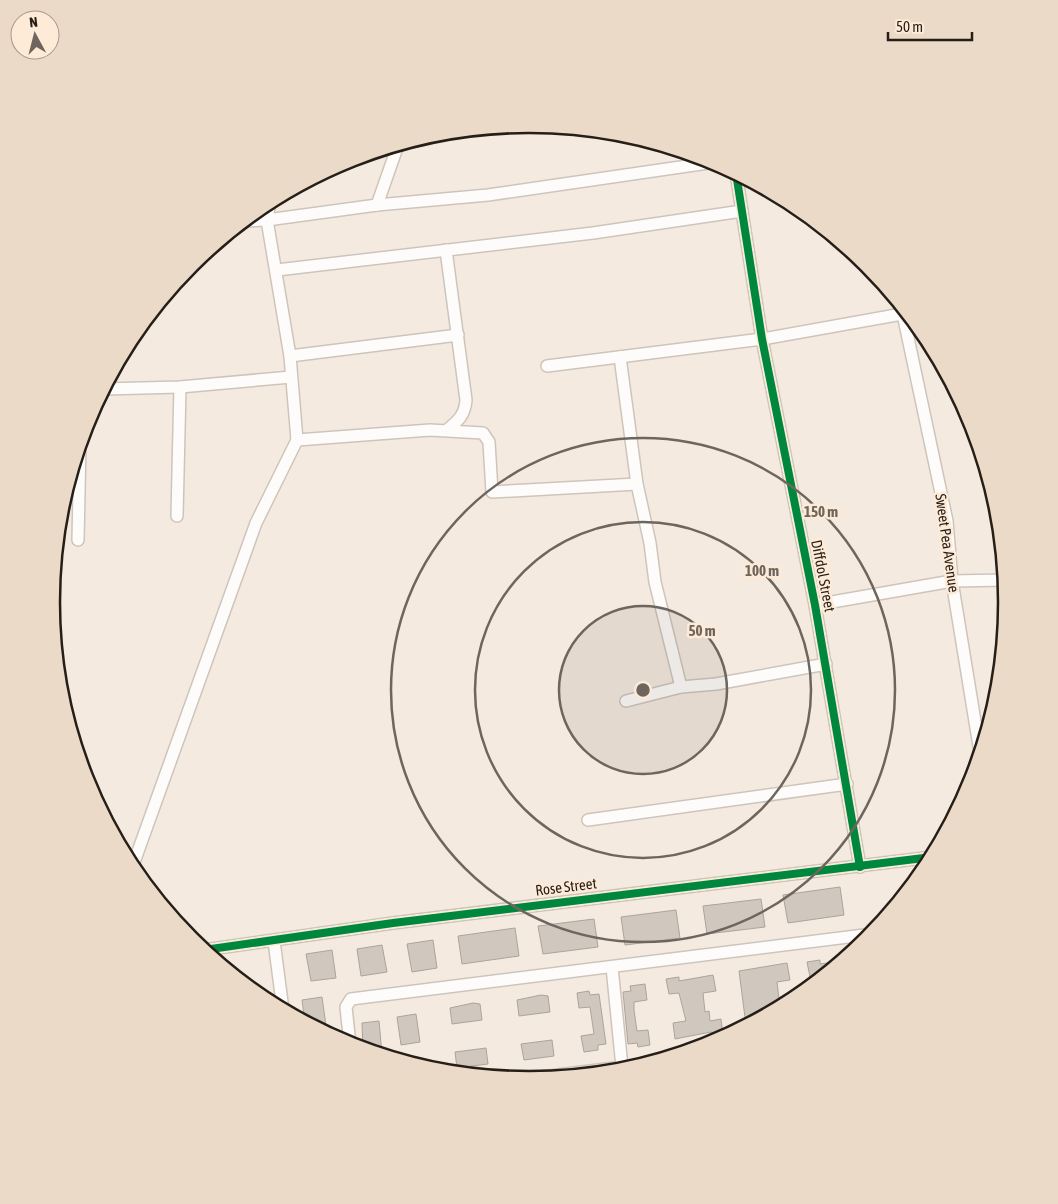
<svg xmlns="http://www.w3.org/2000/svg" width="1058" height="1204" font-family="'Asap Condensed',sans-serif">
<rect width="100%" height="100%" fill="#f5eadf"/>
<g fill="#d0c8bf" stroke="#aca49c">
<polygon points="840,887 844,915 788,923 783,895"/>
<polygon points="761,899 765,927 707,934 703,906"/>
<polygon points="676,910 680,938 625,945 621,917"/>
<polygon points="594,919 598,947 543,954 538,926"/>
<polygon points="515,928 519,956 462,964 458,936"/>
<polygon points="433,940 437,968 412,972 407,944"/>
<polygon points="382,945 387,972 361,976 357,949"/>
<polygon points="332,950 336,978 311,981 306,954"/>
<polygon points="820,960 820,964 841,961 824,975 810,977 807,962"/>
<polygon points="787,963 790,980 777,982 780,1007 746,1025 739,971"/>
<polygon points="713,975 716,991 703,993 705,1012 709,1011 710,1021 721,1019 723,1035 711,1036 711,1032 675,1039 673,1023 686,1021 679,993 669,994 666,979 679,977 679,981"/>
<polygon points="645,984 647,1000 634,1002 634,1010 637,1031 648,1030 650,1045 638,1047 637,1043 628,1044 623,992 631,991 630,986"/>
<polygon points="589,991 590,995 599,994 606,1044 598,1045 598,1050 584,1052 581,1036 594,1034 590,1007 579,1008 577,993"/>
<polygon points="541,995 548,996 550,1012 519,1016 517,1000"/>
<polygon points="322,997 327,1033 305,1022 302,1000"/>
<polygon points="473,1003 480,1004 482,1020 452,1024 450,1008"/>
<polygon points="416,1014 420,1042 401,1045 397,1017"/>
<polygon points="379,1021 382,1054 363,1049 362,1023"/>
<polygon points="552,1040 554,1056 524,1060 521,1044"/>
<polygon points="486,1048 488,1064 457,1068 455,1052"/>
</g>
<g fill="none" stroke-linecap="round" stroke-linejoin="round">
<g stroke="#cdc5bc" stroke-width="14">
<g id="minor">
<polyline points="736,173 762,339 815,605 860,867"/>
<polyline points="377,205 398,145"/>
<polyline points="244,221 267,220 377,205 488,195 715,162"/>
<path d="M446,250L466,400C465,415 458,421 447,430"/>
<polyline points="277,270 593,233 742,211"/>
<polyline points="901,305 947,521 952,581 980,752"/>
<polyline points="290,356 458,335"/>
<polyline points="620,357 637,484 650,543 655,582 681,687"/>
<polyline points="547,366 762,339 902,314"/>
<polyline points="104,389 180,387 291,377"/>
<polyline points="297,440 430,430 483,433 489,442 492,492 637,484"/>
<polyline points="177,516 180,387"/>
<polyline points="78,540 80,444"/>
<polyline points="815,605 952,581 1005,580"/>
<polyline points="626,701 681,687 716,684 826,664"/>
<polyline points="588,820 847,784"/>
<polyline points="132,868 256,523 297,440 290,356 267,220 270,201"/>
<polyline points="274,941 283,1010"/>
<polyline points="204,950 393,923 932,857"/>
<polyline points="612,967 622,1067"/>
<polyline points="350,1045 346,1007 351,999 872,934"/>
<polyline points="525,1079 639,1065"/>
</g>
</g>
<use href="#minor" stroke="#fefcfa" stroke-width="11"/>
<g stroke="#fdead7" stroke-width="11">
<g id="cycleway">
<polyline points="736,173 762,339 815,605 860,867"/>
<polyline points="204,950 393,923 932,857"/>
</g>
</g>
<use href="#cycleway" stroke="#00873e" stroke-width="8"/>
</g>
<circle cx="643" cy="690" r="84" fill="#6e665e" fill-opacity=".12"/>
<g fill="none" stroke="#6e665e" stroke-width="2.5">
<circle cx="643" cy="690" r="84"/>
<circle cx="643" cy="690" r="168"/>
<circle cx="643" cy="690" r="252"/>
</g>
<g text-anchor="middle" stroke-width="5" stroke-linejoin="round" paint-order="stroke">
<g font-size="15" fill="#261f18" stroke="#fdead7">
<text transform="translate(947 543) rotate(82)" y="5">Sweet Pea Avenue</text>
<text transform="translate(823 576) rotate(79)" y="5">Diffdol Street</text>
<text transform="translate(566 887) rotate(-7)" y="5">Rose Street</text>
</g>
</g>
<path d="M0 0H1058V1204H0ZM60 602a469 469 0 1 1 938 0a469 469 0 1 1-938 0Z" fill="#ecdac8" fill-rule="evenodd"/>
<path fill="none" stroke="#261f18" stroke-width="2.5" d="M60 602a469 469 0 1 1 938 0a469 469 0 1 1-938 0Z"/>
<circle cx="643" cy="690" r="8" fill="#6e665e" stroke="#fdead7" stroke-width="2.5"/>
<g font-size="15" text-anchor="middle" font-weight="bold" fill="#6e665e" stroke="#fdead7" stroke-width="5" stroke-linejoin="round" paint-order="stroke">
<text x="821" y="517">150 m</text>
<text x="762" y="576">100 m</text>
<text x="702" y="636">50 m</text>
</g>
<g transform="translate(35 35) rotate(353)"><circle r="24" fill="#fdead7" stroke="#a7998b"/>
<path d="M0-4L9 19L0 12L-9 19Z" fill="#6e665e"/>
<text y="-8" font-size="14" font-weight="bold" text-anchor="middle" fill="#261f18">N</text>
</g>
<path d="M888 32v8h84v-8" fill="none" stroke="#261f18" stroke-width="2.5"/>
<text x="896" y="32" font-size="15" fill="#261f18" stroke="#fdead7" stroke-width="4" paint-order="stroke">50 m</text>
</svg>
